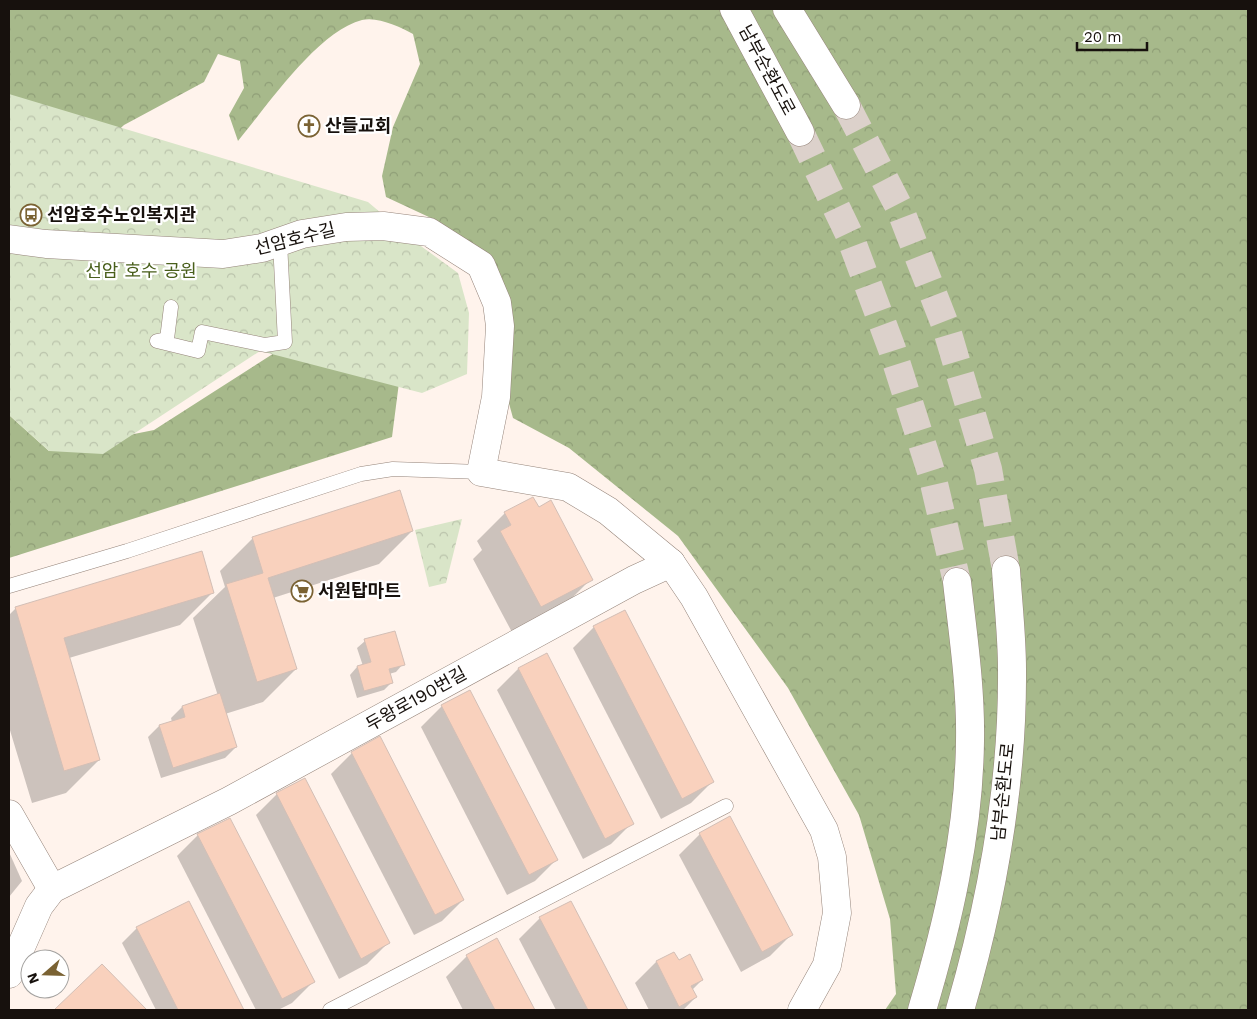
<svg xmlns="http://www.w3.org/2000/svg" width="1257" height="1019" font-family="'Work Sans','Noto Sans KR',sans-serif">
<defs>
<pattern id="forest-crowns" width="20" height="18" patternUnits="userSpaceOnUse" patternTransform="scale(1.25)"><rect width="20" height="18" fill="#a7b98b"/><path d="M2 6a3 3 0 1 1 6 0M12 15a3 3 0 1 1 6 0" fill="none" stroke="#8f9e77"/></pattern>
<pattern id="park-crowns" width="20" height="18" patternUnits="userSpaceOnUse" patternTransform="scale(1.25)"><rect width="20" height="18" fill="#d9e5c8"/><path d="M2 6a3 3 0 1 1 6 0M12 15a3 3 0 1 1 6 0" fill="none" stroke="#bac3ab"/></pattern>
</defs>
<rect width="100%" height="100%" fill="#fff3ec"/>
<g fill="url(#forest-crowns)">
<path d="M9,9H1248V1010H885L896,994L890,919L859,815L788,688L678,536L569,448L513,418L504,385L507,298L431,218L386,197L382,176L393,127L420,64L413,34C401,27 377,16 362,20C318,31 267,106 238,141L229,115L244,88L240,61L218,54L204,82L124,125L109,139L9,136Z"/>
<polygon points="293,341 401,367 392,437 9,558 9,415 49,451 154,430"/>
</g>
<g fill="url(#park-crowns)">
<polygon points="9,94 368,202 414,241 458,273 469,313 467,374 422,393 260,351 103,454 49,451 9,415"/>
<polygon points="462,519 446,583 429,587 415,530"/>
</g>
<g fill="#0003">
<polygon points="505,513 591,579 563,607 513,634 473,559 482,550 477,541"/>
<polygon points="412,531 379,564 273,598 296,669 263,702 225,714 236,747 225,758 161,778 148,737 159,726 172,722 171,718 182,707 218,696 193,618 225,587 220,571 253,538"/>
<polygon points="212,593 180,625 69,658 99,760 66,793 32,803 9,727 9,615 16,608"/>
<polygon points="594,627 712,782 691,803 661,819 573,648"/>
<polygon points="365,641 403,664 396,672 389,674 391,683 384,690 357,698 350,675 357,667 363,666 357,648"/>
<polygon points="546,655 632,823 611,844 583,859 497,690 518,669"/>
<polygon points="442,706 556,860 535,881 507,895 421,727"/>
<polygon points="352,753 463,900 442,921 414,935 331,774"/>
<polygon points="277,794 388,943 367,964 339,979 256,815"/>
<polygon points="700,834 791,935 770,956 741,972 679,855"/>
<polygon points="198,835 313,982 292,1003 278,1010 256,1010 177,856"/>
<polygon points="9,852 22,881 9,897"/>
<polygon points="570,902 626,1010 556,1010 519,939 540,918"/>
<polygon points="137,928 242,1009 156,1010 122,943"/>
<polygon points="497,940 534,1010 463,1010 446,977 467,956"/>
<polygon points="673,953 678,962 702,980 692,990 696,997 683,1010 649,1010 635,983 656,962"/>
<polygon points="102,965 135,1000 124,1010 56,1010"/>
</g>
<g fill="#f9d1bd" stroke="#d3bfb6">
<polygon points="400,490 413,531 268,578 297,669 257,682 226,584 263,573 252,537"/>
<polygon points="533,497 539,507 551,500 593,580 541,607 500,531 511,525 504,512"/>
<polygon points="202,551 214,593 64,638 100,760 64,771 15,607"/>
<polygon points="625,610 714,782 682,799 593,626"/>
<polygon points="395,631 405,665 389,669 393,683 364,691 357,666 371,662 364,639"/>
<polygon points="547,653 634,824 605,839 518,668"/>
<polygon points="470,690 558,860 529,875 441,705"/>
<polygon points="220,693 237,747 173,768 159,725 185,717 182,706"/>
<polygon points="380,736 464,900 435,915 351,752"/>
<polygon points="305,778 390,943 361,959 276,793"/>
<polygon points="730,816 793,935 762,952 699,833"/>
<polygon points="230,818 315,982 282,999 197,834"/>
<polygon points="189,901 244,1010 178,1010 136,927"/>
<polygon points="571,901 628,1010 588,1010 539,917"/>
<polygon points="497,938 535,1010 495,1010 466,955"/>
<polygon points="674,952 679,960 690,954 703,980 691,986 697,997 679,1007 656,961"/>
<polygon points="102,964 147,1010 54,1010"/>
</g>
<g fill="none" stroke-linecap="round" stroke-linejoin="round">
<g stroke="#dcd1cb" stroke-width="28" stroke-dasharray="28 14" stroke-linecap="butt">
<polyline points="846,105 900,209 946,327 988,469 1006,570"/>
<polyline points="800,132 849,234 892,349 932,475 957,582"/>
</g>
<g stroke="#95847a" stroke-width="15">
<g id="service">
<polyline points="171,307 167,339 157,341 198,351 202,332 265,345 285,342 280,242"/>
<polyline points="9,586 127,551 361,474 393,469 481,472"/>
<polyline points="330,1010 726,806"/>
</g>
</g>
<g stroke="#95847a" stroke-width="29">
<polyline id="minor" points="9,814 52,889"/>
</g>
<g stroke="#95847a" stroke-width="29">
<g id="tertiary">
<polyline points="9,239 46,244 223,254 262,248 302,234 346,227 383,226 429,232 481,265 497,303 500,326 496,397 481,472 568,487 608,511 671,563 634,580 229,801 52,889 39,906 9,974"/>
<polyline points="671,563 694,597 824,830 832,857 837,913 827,965 802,1010"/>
</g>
</g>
<g stroke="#95847a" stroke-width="29">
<g id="secondary">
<polyline points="734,9 800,132"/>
<polyline points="787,9 846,105"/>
<path d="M922,1010C948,923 969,833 970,741C971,688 963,635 957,582"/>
<path d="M960,1010C992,900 1013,784 1012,669C1012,636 1008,602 1006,570"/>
</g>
</g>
<use href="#service" stroke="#fff" stroke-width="14"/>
<use href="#minor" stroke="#fff" stroke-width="28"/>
<use href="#tertiary" stroke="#fff" stroke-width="28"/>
<use href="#secondary" stroke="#fff" stroke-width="28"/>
</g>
<defs>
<g id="church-ring" transform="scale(1.125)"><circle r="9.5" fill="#fff" stroke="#7a6233" stroke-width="1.5"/><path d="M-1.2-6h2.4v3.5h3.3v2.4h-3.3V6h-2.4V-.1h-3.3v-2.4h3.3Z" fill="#7a6233"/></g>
<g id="bus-ring" transform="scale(1.125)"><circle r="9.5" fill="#fff" stroke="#7a6233" stroke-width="1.5"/><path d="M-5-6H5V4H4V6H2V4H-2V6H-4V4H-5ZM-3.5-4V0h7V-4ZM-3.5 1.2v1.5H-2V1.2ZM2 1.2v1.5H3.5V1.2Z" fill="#7a6233"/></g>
<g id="supermarket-ring" transform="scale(1.125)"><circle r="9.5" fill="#fff" stroke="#7a6233" stroke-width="1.5"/><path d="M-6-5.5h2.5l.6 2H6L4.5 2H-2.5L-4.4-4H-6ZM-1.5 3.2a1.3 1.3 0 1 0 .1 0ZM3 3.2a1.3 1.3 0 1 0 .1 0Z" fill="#7a6233"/></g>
</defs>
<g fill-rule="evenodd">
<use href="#church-ring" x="309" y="126"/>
<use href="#bus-ring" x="31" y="215"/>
<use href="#supermarket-ring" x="302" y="591"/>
</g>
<g text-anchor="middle" stroke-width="4.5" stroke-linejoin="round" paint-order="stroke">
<g font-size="18" fill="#17110d" stroke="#fff">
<text transform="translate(767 70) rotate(62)" y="6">남부순환도로</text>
<text transform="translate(295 239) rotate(-14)" y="6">선암호수길</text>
<text transform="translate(416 699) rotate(-29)" y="6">두왕로190번길</text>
<text transform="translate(1003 792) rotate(-84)" y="6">남부순환도로</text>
</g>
<g font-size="18" font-weight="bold" fill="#17110d" stroke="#fff" text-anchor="start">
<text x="325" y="132">산들교회</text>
<text x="47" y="221">선암호수노인복지관</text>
<text x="318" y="597">서원탑마트</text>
</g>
<g font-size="18" fill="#495f1b" stroke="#fff">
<text x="141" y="277">선암 호수 공원</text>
</g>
</g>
<rect width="1257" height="1019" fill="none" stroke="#17110d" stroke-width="20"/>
<g transform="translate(45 974) rotate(250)"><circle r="24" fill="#ffffff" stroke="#a2a09e"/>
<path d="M0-4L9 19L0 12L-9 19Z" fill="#7a6233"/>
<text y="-8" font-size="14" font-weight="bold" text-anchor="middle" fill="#17110d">N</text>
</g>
<path d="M1077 42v8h70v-8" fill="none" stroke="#17110d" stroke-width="2.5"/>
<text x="1084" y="42" font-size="15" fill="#17110d" stroke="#ffffff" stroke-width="4" paint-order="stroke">20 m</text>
</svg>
